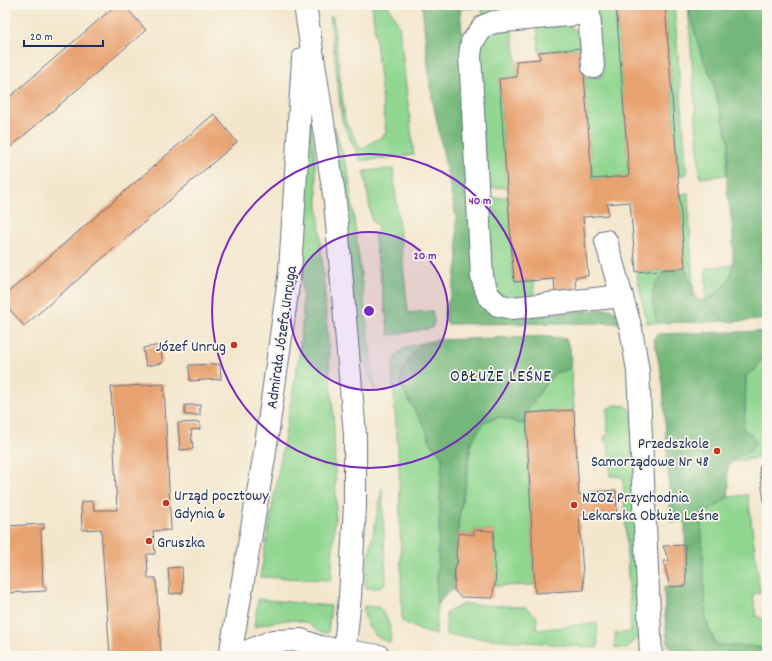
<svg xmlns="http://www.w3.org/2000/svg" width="772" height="661" font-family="Dekko,sans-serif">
<rect width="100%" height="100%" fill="#fbf7ec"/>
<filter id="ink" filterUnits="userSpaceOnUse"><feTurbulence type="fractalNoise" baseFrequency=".025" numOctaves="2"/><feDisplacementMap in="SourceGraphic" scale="8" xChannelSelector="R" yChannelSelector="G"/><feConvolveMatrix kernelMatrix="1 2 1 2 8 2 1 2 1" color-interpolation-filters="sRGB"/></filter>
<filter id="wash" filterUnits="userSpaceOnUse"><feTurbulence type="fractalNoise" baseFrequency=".012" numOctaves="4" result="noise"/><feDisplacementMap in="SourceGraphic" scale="16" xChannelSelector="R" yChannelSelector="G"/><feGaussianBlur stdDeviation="0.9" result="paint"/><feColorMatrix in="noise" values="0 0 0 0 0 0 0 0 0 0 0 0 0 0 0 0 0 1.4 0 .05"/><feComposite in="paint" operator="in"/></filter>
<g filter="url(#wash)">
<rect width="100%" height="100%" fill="#f3e6cc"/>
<g fill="#90d690" stroke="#568277">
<polygon points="372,5 388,5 399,25 414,155 360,161 342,121 330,17 333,17 345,120 361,149 386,134"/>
<polygon points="460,5 560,5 483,17 482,7 461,9"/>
<polygon points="596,5 616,5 629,176 592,179 584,77 602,76"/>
<polygon points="665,5 674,5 687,174 678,176"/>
<polygon points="688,5 693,5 689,11 702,57 712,78 729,143 727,166 727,175 700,178"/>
<path d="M565,24C578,31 581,33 582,48L539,52L537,26Z"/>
<polygon points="512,29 516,61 517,77 499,79 507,187 487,188 475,58 485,36 496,31"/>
<polygon points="309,114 314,149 334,426 336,504 331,580 260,577 299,356 303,314 301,253"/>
<polygon points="334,126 348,171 375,390 361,358"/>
<polygon points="393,169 408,313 432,311 434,321 432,328 389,335 374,234 378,230 378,226 372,221 364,171"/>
<polygon points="688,193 693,287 685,268 679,194"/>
<polygon points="508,197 514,282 534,281 534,300 501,296 496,287 492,271 487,198"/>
<path d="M733,265C729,282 724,293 706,299V268Z"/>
<path d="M666,270C663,277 658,280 655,285C649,296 655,311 657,323H647L636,272Z"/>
<path d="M422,343L413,353L405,366L400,382L410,403L425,427L431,443L442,456L436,602L439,604L437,609L436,635L419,630L402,621L399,464L392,370C394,350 405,347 422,343Z"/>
<polygon points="767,350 767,457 731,462 751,435 743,429 745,413 746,375 755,369"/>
<polygon points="571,367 574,410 526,413 548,380 557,372 565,371"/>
<polygon points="615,405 626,406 632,412 642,640 636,638 627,649 615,648 615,634 631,632 623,477 610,476 608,443 605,442 604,437 608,435 607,409"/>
<polygon points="500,417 513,421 521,424 526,423 535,585 495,586 496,569 494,569 495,552 493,552 494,531 474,530 474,535 458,533 459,517 466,482 471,442 484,422"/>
<path d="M382,488L386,581C381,590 375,588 366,588L365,576Z"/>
<polygon points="748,495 760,593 753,594 756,615 767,621 767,647 716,645 706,621 701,520 708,512 728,497"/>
<path d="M258,599L331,606L328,633C318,635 314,626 306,623C289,616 271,623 254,627Z"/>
<polygon points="464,604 525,607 537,617 536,630 597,623 598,648 446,635 446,613"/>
<path d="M364,606L379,607C388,619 392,626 390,643C386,641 381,640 378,637C368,630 363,618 364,606Z"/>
<polygon points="284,651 295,656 262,656 267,654"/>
</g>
<g fill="#74b77a" stroke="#48736c">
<polygon points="422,5 460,5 477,283 542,314 611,309 618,312 621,323 447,324 444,313 452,291 458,259 456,217 430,87"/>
<path d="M693,5H767V319L744,321L657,323C655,311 649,296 655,285C658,280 663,277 666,270L685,268L693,287L695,297L700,301L706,299L713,297L724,287L730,277L733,265V230L727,191V166L729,143L712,78L702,57L689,11Z"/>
<polygon points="767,331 767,350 755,370 746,375 745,413 743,429 752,435 756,443 750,451 732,460 727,472 729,484 728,497 708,512 701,520 706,621 715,645 767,647 767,656 730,656 674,652 668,645 665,617 664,587 686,586 685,526 684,521 671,522 663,383 654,340 657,334 661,334"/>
<polygon points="549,336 566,339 570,348 571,367 565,371 557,372 548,380 526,413 526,423 521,424 513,421 500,417 484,422 471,442 466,482 459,517 456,556 457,558 457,564 455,565 454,590 445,594 439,604 436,603 442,456 431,443 425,427 410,403 400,382 405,366 413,353 422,343 436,340"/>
</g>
<g id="blocks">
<g fill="#e8a26f">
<polygon points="116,5 124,5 146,30 5,152 5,101"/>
<polygon points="616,5 665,5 685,268 636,272 630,202 607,204 608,215 583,217 588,276 575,277 576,290 555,292 554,279 514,282 499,79 517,77 516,61 540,59 539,52 582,48 592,179 629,176"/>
<polygon points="214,114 237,142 24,326 5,304 5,295"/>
<polygon points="160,345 163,363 146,366 143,348"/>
<polygon points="220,364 221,379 190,381 189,365"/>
<polygon points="164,384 171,530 153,531 155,554 147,554 148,578 156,578 161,656 110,656 101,529 82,530 81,502 93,501 94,510 117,510 111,387"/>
<rect x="185" y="405" width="15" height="10"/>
<polygon points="574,410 579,495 590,494 590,492 616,490 617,515 591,517 591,514 579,515 584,590 535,593 526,413"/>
<polygon points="200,422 200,429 191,430 193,449 180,450 178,423"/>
<polygon points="767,466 767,515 766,515 759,467"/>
<polygon points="44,524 44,529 41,529 43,587 46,587 46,591 5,593 5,526"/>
<polygon points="474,530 494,531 493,552 495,552 494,569 496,569 495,586 494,586 493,598 460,597 454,590 455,565 457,564 457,558 456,556 458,533 474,535"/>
<polygon points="685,545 686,586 670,587 665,568 664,561 669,561 663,546"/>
<polygon points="182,567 183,591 182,592 182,593 170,594 168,568"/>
</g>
</g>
</g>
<g filter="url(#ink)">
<use href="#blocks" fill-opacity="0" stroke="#676f84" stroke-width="1"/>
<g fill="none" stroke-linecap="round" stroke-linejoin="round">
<g stroke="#676f84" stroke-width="24">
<g id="minor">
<polyline points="305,5 335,201 355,435 355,505 350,597 344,656"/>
<polyline points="588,5 589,13 494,22 484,26 472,42 470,55 482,277 488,295 498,305 512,308 622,296"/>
<polyline points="589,13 593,67"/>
<polyline points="606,241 631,329 638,371 651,656"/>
<polyline points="230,656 264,458 290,271 303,59"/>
<polyline points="236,656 273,641 301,640 319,647 379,656"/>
</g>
</g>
<use href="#minor" stroke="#fff" stroke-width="22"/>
</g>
</g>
<circle cx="369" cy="311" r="79" fill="#7b2cbf" fill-opacity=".12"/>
<g fill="none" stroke="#7b2cbf" stroke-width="2">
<circle cx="369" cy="311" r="79"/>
<circle cx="369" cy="311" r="157"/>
</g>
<g fill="#c8321e" stroke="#fbf7ec" stroke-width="1.5">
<circle cx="234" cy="345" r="4"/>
<circle cx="717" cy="451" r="4"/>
<circle cx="166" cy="503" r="4"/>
<circle cx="574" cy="505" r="4"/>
<circle cx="149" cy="541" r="4"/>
</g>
<g text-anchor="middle" stroke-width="3.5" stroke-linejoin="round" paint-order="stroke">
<g font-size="16" fill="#1b2f5e" stroke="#fbf7ec">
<text transform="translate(280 337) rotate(-82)" y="6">Admirała Józefa Unruga</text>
</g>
<g font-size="16" fill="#1b2f5e" stroke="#fbf7ec" text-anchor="start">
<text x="226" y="351" text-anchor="end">Józef Unrug</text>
<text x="709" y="448" text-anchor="end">Przedszkole<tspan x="709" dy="18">Samorządowe Nr 48</tspan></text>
<text x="174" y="500">Urząd pocztowy<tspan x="174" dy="18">Gdynia 6</tspan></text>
<text x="582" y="502">NZOZ Przychodnia<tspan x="582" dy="18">Lekarska Obłuże Leśne</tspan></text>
<text x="157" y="547">Gruszka</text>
</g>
<g font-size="17" letter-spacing="1" fill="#1b2f5e" stroke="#fbf7ec">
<text x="501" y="381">OBŁUŻE LEŚNE</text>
</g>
</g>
<circle cx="369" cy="311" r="6" fill="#7b2cbf" stroke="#fbf7ec" stroke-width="2"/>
<g font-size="12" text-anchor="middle" font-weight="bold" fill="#7b2cbf" stroke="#fbf7ec" stroke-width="3.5" stroke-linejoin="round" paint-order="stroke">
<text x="480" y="204">40 m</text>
<text x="425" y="259">20 m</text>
</g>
<rect width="772" height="661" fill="none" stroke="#fbf7ec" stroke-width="20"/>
<path d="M24 40v6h79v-6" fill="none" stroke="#1b2f5e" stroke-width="2"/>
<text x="30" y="40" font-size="12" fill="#1b2f5e" stroke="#fbf7ec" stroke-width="3" paint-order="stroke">20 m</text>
</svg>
